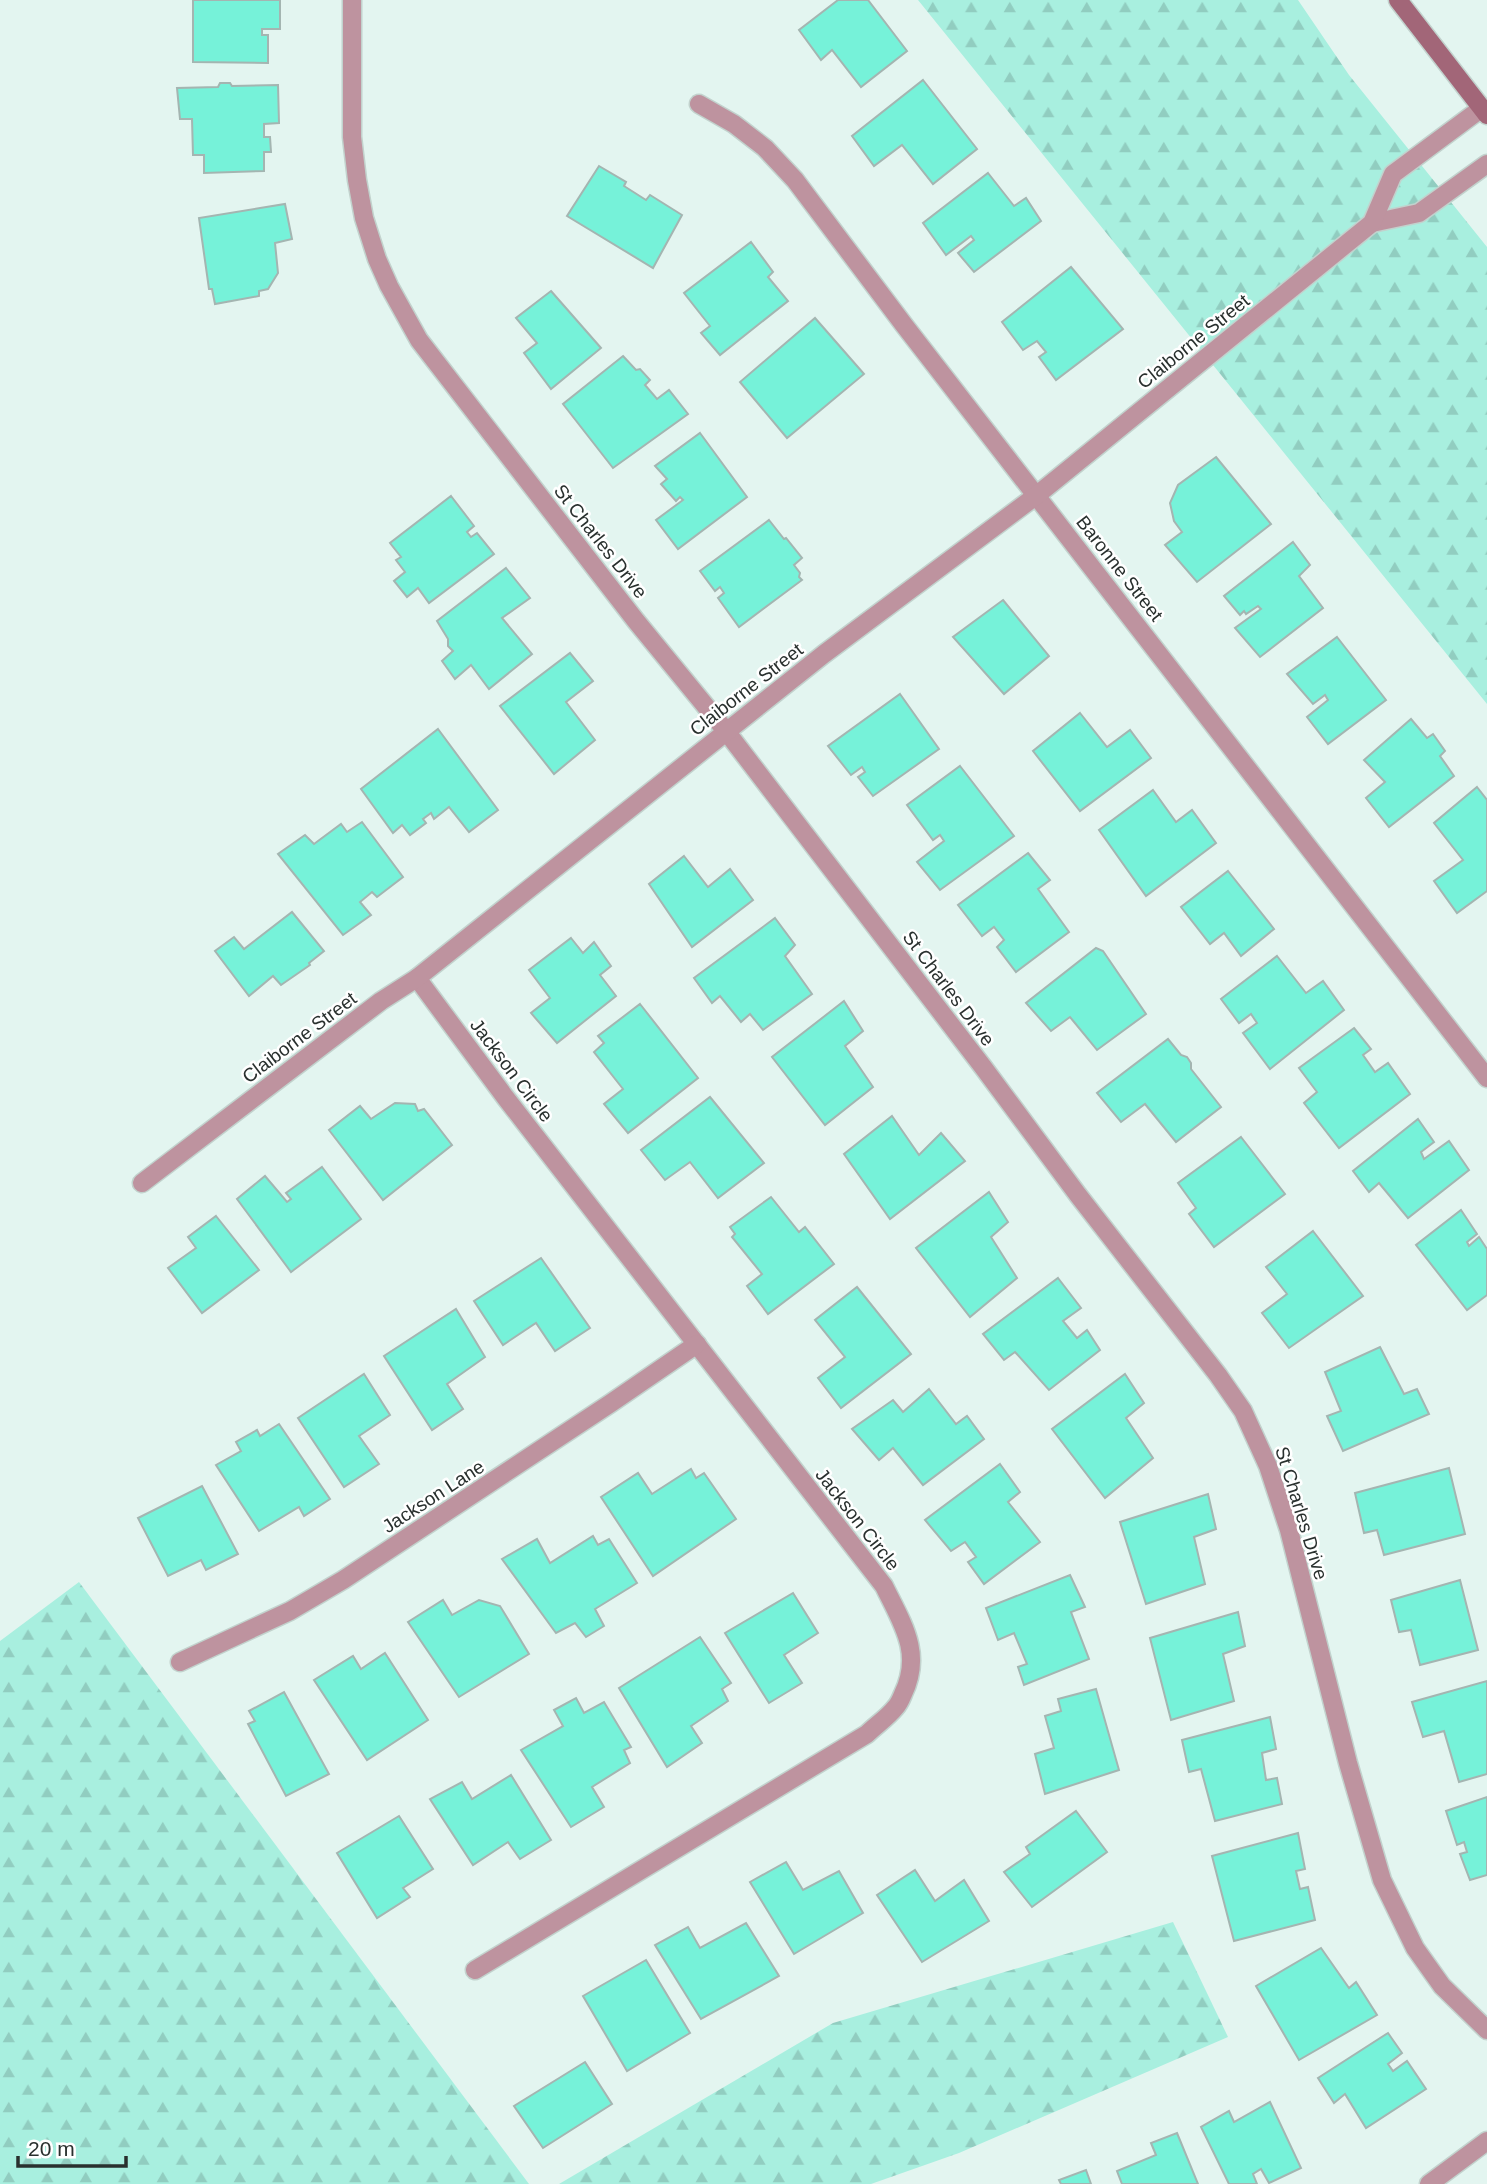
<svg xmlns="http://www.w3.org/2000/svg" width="1487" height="2184" font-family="Helvetica,sans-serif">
<defs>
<pattern id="forest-firs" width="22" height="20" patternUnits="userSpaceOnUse" patternTransform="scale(1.75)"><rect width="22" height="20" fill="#a8efdf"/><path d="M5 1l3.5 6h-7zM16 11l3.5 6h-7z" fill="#91cdc0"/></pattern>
</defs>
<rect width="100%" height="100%" fill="#e3f5f0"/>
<g fill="url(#forest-firs)">
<polygon points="918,0 1298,0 1349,75 1487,247 1487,704"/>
<polygon points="79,1582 529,2184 0,2184 0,1641"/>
<polygon points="1173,1922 1228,2037 959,2153 871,2184 559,2184 833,2023"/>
</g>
<g fill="#76f2d9" stroke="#a4b5b1" stroke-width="2">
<polygon points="193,0 280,0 280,29 262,29 262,35 268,35 268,63 193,62"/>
<polygon points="838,0 868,0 907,51 861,87 832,50 821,60 799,30"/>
<polygon points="923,80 977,149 933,184 902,145 874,166 852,136"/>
<polygon points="220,83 230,83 232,86 278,85 279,123 264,124 264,137 270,137 271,152 264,152 264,171 204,173 204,155 193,155 192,119 180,119 177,88 218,87"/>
<polygon points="599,166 626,182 624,186 646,200 650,195 682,215 653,268 567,216"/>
<polygon points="988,173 1014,206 1026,198 1041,221 974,272 958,253 974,240 971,236 946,255 923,223"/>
<polygon points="285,204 292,239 275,243 278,273 268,289 259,291 259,296 215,304 212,289 209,289 199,218"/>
<polygon points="751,242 773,272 768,277 788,301 720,355 701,333 710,326 684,293"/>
<polygon points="1071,267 1123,329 1056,380 1039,357 1046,352 1037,341 1023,350 1002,322"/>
<polygon points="551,291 601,348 551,389 524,353 537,343 516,318"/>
<polygon points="815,318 864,374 787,438 740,382"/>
<polygon points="623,356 636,370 640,369 650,380 645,385 657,399 669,390 688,414 613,468 563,404"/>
<polygon points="700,433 747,497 678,549 656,520 683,500 680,497 676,501 661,484 667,479 655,466"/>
<polygon points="1216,457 1271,524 1197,582 1165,545 1182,532 1174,521 1170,503 1178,485"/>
<polygon points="451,496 474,526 467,532 471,537 477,533 494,554 429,603 418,588 407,597 394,581 405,572 396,560 401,557 390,543"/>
<polygon points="769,520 784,539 786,538 802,558 794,565 800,573 799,577 802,580 739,627 718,598 724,593 720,587 715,591 700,571"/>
<polygon points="1293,542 1310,565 1299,576 1323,608 1260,657 1235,628 1261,609 1258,606 1246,614 1244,611 1240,615 1224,596"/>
<polygon points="506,568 530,598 502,618 532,654 489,689 471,665 455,679 442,661 453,651 448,646 448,639 437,621"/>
<polygon points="1003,600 1049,656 1004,694 953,637"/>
<polygon points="1337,637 1386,700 1328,744 1307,717 1328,700 1325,695 1313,704 1287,674"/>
<polygon points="570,653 593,681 566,702 595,740 554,774 500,706"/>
<polygon points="900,694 939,749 873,796 858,777 865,772 862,767 851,775 828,746"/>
<polygon points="1080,713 1107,747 1130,730 1151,758 1080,811 1033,751"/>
<polygon points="1411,719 1427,738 1433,734 1445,751 1440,756 1454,776 1389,827 1366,798 1385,782 1364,760"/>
<polygon points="438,729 498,810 469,832 449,807 434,819 431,813 423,819 426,823 410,835 402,825 393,833 361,789"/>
<polygon points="960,766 1014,836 940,890 917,862 944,841 940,835 933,840 907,805"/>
<polygon points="1477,787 1487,800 1487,891 1457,913 1434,881 1463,860 1434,823"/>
<polygon points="1153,790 1176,822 1192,810 1216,843 1146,896 1099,830"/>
<polygon points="362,822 403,877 377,897 372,892 360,902 371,915 343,935 278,854 305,835 314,844 341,824 347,832"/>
<polygon points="1028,853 1050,880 1038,889 1069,932 1016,972 997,947 1004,940 994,927 982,936 958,905"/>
<polygon points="684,856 708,887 730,869 753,900 692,947 649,884"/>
<polygon points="1228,871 1274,929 1241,956 1224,933 1210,944 1181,907"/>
<polygon points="292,912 324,951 309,963 310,965 281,985 273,976 249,996 215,951 234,937 244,949"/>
<polygon points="775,918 795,945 785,956 812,994 763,1030 750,1014 741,1022 720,996 712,1003 694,978"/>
<polygon points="571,938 583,953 594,942 611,966 600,975 616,996 557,1043 531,1013 550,998 529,970"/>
<polygon points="1096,948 1103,951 1146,1014 1097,1050 1070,1017 1051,1031 1026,1003"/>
<polygon points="1277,956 1306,993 1323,981 1344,1010 1270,1069 1243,1033 1257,1023 1251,1014 1239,1023 1221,999"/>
<polygon points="844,1001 863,1031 845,1046 873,1087 825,1125 772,1057"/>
<polygon points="640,1004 698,1078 628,1133 604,1104 623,1089 594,1052 604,1043 598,1036"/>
<polygon points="1354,1028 1371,1049 1363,1055 1375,1072 1388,1063 1410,1094 1339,1148 1304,1103 1317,1092 1299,1068"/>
<polygon points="1168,1039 1181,1055 1187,1057 1191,1063 1191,1069 1221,1107 1176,1142 1145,1104 1121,1122 1097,1093"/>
<polygon points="710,1097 764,1163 718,1198 690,1162 665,1180 641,1150"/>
<polygon points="395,1103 415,1104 418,1111 424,1109 452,1145 383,1200 329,1130 360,1106 371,1119"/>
<polygon points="892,1116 919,1155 941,1133 965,1161 890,1219 844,1154"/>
<polygon points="1418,1119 1434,1142 1421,1152 1424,1159 1449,1141 1469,1170 1408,1218 1379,1183 1369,1192 1353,1171"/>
<polygon points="1241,1137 1285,1194 1214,1247 1189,1214 1196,1208 1178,1183"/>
<polygon points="322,1167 361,1219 291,1272 237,1199 265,1176 287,1202 291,1199 286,1193"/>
<polygon points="989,1192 1008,1222 991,1237 1017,1278 970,1317 916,1248"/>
<polygon points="771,1197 799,1232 805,1227 834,1264 768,1314 747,1286 762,1274 732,1237 735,1234 730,1227"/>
<polygon points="1461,1210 1477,1234 1467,1242 1469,1246 1479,1237 1487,1249 1487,1295 1467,1310 1416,1245"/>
<polygon points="216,1216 259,1270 202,1313 168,1268 196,1248 188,1237"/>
<polygon points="1313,1231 1363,1296 1289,1348 1262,1313 1287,1294 1266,1267"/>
<polygon points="541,1258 590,1328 555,1351 536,1323 503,1345 474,1301"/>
<polygon points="1058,1278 1081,1308 1063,1321 1077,1338 1087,1330 1100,1350 1049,1390 1015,1352 1004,1360 983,1334"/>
<polygon points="857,1287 911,1354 841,1408 818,1378 845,1357 815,1320"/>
<polygon points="456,1309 485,1357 447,1384 463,1409 432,1430 384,1356"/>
<polygon points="1380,1347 1404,1394 1417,1389 1429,1414 1343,1451 1327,1416 1341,1411 1325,1372"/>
<polygon points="364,1374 390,1415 359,1436 379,1464 344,1487 298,1418"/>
<polygon points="1125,1374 1144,1403 1126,1418 1153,1458 1105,1498 1052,1429"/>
<polygon points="929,1389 956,1424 967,1416 984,1439 923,1485 893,1448 879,1460 852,1429 893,1400 903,1412"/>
<polygon points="279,1424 330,1499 304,1516 299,1507 259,1531 216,1465 241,1451 236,1442 257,1430 260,1436"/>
<polygon points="1000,1464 1020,1492 1008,1502 1040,1542 984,1584 968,1562 976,1557 965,1542 951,1551 925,1520"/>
<polygon points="1449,1468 1465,1534 1384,1555 1377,1530 1364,1533 1355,1493"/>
<polygon points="691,1469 696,1478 704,1473 736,1519 653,1576 601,1497 638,1473 652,1494"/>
<polygon points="202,1486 238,1554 206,1570 201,1560 168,1576 138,1518"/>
<polygon points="1208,1494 1216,1529 1194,1537 1205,1584 1146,1604 1120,1522"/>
<polygon points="593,1536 598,1545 609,1539 637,1583 595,1609 604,1626 586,1637 575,1623 556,1633 502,1559 537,1539 550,1563"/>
<polygon points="1070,1575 1085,1607 1071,1612 1089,1659 1024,1685 1018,1667 1027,1664 1014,1633 998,1640 986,1608"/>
<polygon points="1460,1580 1478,1650 1420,1665 1411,1630 1399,1632 1391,1600"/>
<polygon points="793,1593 818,1633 784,1655 802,1683 769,1703 725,1633"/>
<polygon points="443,1600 452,1615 479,1600 500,1606 529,1654 459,1697 408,1622"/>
<polygon points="1238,1612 1245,1646 1223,1654 1234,1701 1171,1720 1150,1638"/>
<polygon points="700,1637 731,1683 722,1689 728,1701 691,1726 702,1743 667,1767 619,1688"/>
<polygon points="385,1653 428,1720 367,1760 314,1680 353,1656 361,1669"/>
<polygon points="1487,1681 1487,1774 1459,1782 1444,1731 1423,1737 1412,1702"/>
<polygon points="1096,1689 1119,1770 1045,1794 1035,1754 1054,1748 1045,1716 1061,1711 1058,1699"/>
<polygon points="284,1692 329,1774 286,1796 248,1724 255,1721 249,1711"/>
<polygon points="576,1698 584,1713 604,1702 631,1747 624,1750 630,1763 592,1787 604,1807 571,1827 521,1750 563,1726 554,1710"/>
<polygon points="1270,1717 1276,1749 1262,1753 1266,1780 1277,1778 1282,1804 1215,1821 1201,1769 1189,1772 1182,1740"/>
<polygon points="511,1775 551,1840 520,1859 508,1842 473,1865 430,1799 462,1782 472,1799"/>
<polygon points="1487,1797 1487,1875 1470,1880 1460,1854 1467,1852 1464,1842 1457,1845 1446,1811"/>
<polygon points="1076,1811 1107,1852 1032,1907 1004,1872 1030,1854 1026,1847"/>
<polygon points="399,1816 433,1869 403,1888 410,1897 377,1918 337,1853"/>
<polygon points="1298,1833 1305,1869 1296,1871 1300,1889 1308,1887 1315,1920 1234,1941 1212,1856"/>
<polygon points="786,1862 803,1890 839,1871 863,1913 794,1954 750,1882"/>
<polygon points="915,1870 935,1901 964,1880 989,1921 922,1962 877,1895"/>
<polygon points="746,1923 779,1976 701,2019 655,1945 688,1927 700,1948"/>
<polygon points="1321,1948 1349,1988 1356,1982 1377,2015 1299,2060 1256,1986"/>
<polygon points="646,1960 690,2033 627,2071 583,1996"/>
<polygon points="1388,2033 1402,2053 1388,2064 1393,2071 1407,2061 1426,2089 1366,2128 1345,2094 1334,2103 1318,2078"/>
<polygon points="585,2062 612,2104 543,2148 514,2106"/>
<polygon points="1270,2102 1301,2168 1269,2183 1261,2169 1253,2174 1257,2184 1229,2184 1201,2127 1229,2111 1234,2122"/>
<polygon points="1177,2133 1198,2184 1122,2184 1117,2171 1156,2155 1151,2143"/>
<polygon points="1086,2170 1091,2184 1061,2184 1059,2180"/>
</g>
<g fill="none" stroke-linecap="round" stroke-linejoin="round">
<g stroke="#c2d2cd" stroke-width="21">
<g id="street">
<polyline points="352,0 352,137 357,180 364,218 377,259 389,286 419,340 636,621 726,731 983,1067 1078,1195 1218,1375 1243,1411 1268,1466 1289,1530 1348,1763 1382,1880 1415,1948 1442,1986 1487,2030"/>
<polyline points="699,104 734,124 765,148 795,180 904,325 1487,1078"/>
<polyline points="1372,223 1419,213 1487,164"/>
<path d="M417,978L505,1097L884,1586C902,1623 923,1653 903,1694C901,1699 899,1704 895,1708C887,1718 876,1725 867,1734L475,1970"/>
<polyline points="142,1183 381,1001 417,978 824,654 1037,495 1372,223 1393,174 1482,108"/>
<polyline points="180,1662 290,1611 343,1580 611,1403 697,1344"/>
<polyline points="1429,2184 1487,2141"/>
</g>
</g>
<g stroke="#c2d2cd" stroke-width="21">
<polyline id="secondary" points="1398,0 1487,115"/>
</g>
<use href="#street" stroke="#be939f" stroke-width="18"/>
<use href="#secondary" stroke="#a26678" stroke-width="18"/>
</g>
<g text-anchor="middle" stroke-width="5" stroke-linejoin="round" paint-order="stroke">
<g font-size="19" fill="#29302e" stroke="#fff">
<text transform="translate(1193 341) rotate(-39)" y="7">Claiborne Street</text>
<text transform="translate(601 541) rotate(52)" y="7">St Charles Drive</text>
<text transform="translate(1120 568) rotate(52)" y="7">Baronne Street</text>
<text transform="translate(746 689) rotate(-38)" y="7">Claiborne Street</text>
<text transform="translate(949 988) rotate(53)" y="7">St Charles Drive</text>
<text transform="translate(299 1037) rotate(-37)" y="7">Claiborne Street</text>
<text transform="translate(512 1070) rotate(53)" y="7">Jackson Circle</text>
<text transform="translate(433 1496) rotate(-33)" y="7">Jackson Lane</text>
<text transform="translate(1302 1513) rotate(73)" y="7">St Charles Drive</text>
<text transform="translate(858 1519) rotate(52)" y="7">Jackson Circle</text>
</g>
</g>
<path d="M18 2156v10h108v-10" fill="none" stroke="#29302e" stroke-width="3.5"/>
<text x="28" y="2156" font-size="21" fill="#29302e" stroke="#ffffff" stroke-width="5" paint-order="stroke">20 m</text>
</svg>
